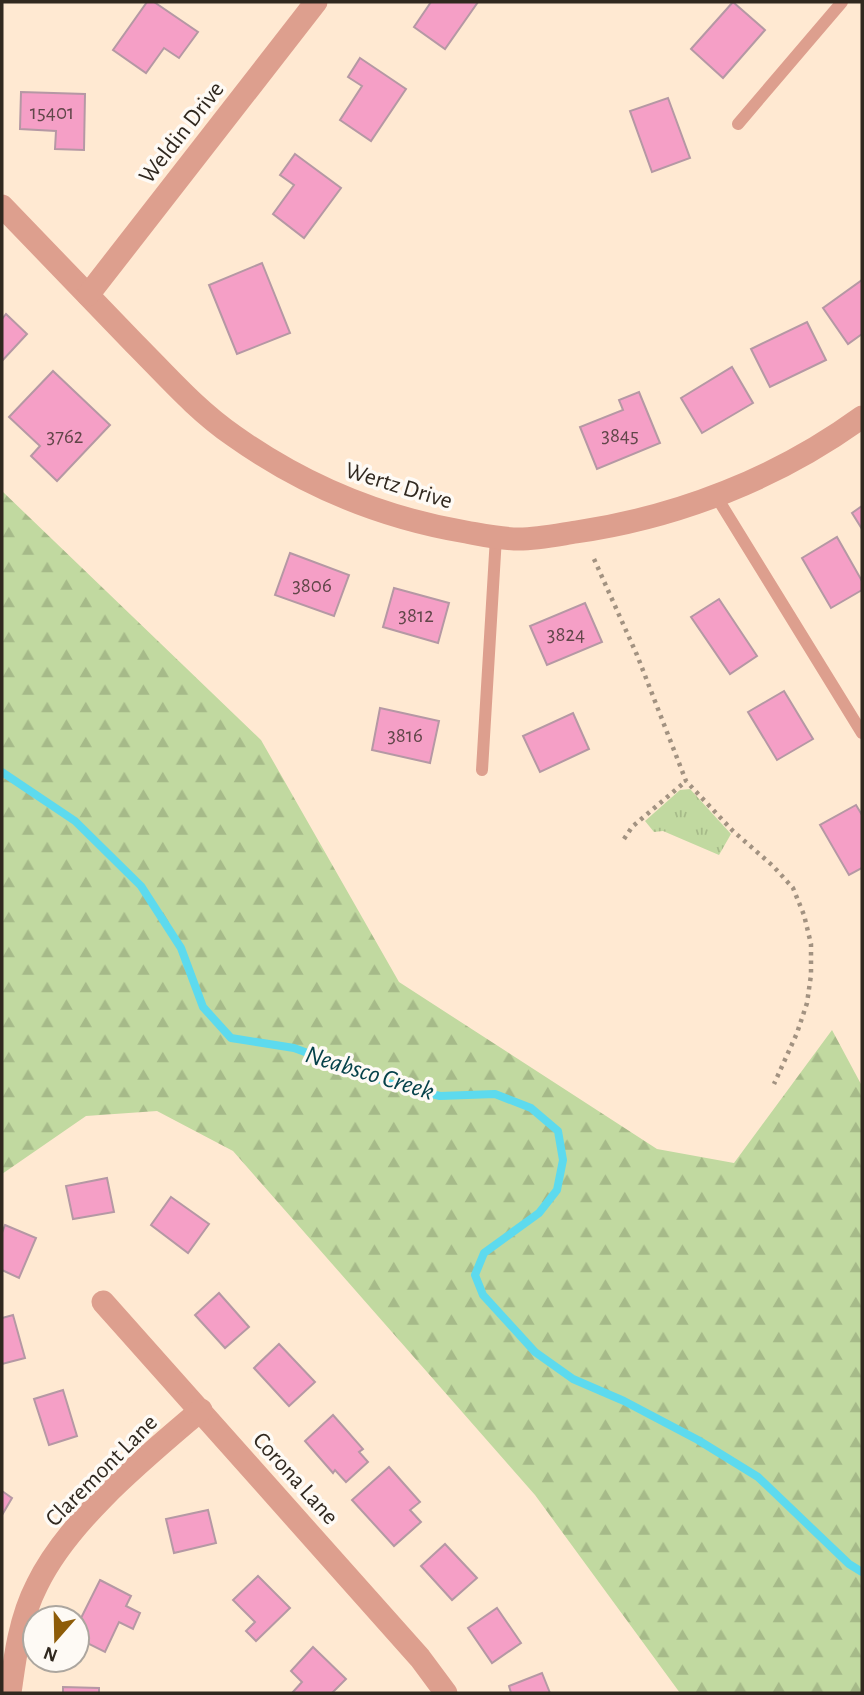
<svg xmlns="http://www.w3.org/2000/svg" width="864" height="1695" font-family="'Alegreya Sans',sans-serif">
<defs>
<pattern id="grass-tufts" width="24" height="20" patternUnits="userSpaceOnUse" patternTransform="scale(1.75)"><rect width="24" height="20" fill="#c1d9a0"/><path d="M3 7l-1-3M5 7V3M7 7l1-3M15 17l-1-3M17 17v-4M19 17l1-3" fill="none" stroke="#a6ba89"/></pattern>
<pattern id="forest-firs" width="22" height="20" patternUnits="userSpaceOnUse" patternTransform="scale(1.75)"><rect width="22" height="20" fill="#c1d9a0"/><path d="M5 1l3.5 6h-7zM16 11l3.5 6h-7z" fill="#a6ba89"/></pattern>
</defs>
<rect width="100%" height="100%" fill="#ffe9d2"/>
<polygon fill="url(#grass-tufts)" points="690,789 731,834 719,855 663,831 654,832 645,821 680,790"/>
<polygon fill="url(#forest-firs)" points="2,491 261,740 399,982 657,1149 734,1163 832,1030 862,1086 862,1693 680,1693 535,1495 233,1151 157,1111 86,1116 2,1174"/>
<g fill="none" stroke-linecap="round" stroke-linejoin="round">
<polyline stroke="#5ddaee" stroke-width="8" points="2,772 75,821 141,886 181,948 203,1007 231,1038 294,1048 392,1084 440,1096 495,1094 531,1108 558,1131 563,1160 557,1190 539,1213 484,1253 475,1275 483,1295 535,1352 573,1379 624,1401 698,1440 758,1477 849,1564 862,1572"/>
</g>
<g fill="#f59fc6" stroke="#b598a4" stroke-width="2">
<polygon points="147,2 154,2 198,32 179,58 164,48 146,73 113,50"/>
<polygon points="431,2 478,2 445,49 414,27"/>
<polygon points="733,2 765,30 723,78 691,49"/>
<polygon points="360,58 406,89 371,141 340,120 362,86 348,77"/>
<polygon points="21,92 85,94 84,150 55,149 56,131 20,129"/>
<polygon points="668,98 690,158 652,172 630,111"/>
<polygon points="295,154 341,188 304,238 273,214 294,185 280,175"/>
<polygon points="262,263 290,333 237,354 209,285"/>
<polygon points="862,280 862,334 848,344 823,308"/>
<polygon points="6,314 27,334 2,361 2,319"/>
<polygon points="807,322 826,360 770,387 751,349"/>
<polygon points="732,367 753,403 702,433 681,398"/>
<polygon points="53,371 110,425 57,481 31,456 40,446 9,417"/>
<polygon points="639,392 660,443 597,469 580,427 623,410 619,400"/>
<polygon points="862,506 862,529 852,513"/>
<polygon points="837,537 862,581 862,590 831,608 802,558"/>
<polygon points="290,553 349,575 334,616 275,595"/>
<polygon points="394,588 449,603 438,643 383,627"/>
<polygon points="719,599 757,656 730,674 691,617"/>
<polygon points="585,603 602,642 547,665 530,626"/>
<polygon points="784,691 813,739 777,760 748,712"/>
<polygon points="380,708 439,721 430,763 372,750"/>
<polygon points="573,713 589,749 540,772 523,736"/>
<polygon points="856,805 862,815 862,868 849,875 820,825"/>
<polygon points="107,1178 114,1212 73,1219 66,1186"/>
<polygon points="171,1197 209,1224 188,1253 151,1225"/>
<polygon points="5,1225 36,1238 19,1278 2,1270 2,1233"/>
<polygon points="219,1293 249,1327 225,1348 195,1315"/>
<polygon points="13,1315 25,1358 2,1364 2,1318"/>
<polygon points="279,1344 315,1382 289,1406 254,1368"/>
<polygon points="63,1390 77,1436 49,1445 34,1399"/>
<polygon points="333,1415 363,1449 359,1452 368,1462 346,1482 335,1470 333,1473 305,1441"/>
<polygon points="389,1467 420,1502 410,1510 421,1522 394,1546 352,1500"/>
<polygon points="2,1491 12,1498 2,1515"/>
<polygon points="208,1510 216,1543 174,1553 166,1519"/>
<polygon points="445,1544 477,1578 452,1600 421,1566"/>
<polygon points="258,1576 290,1608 256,1641 246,1631 255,1622 233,1600"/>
<polygon points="100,1580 131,1596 126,1606 140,1613 133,1629 119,1622 105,1652 77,1638 77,1626"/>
<polygon points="497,1608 521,1643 492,1663 468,1628"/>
<polygon points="313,1647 346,1679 332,1693 292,1693 302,1682 291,1671"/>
<polygon points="542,1673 550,1693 511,1693 509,1686"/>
<polygon points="63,1687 99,1688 99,1693 63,1693"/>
</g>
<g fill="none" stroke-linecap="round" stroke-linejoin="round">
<g stroke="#a29281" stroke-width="4.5" stroke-dasharray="3.5 5" stroke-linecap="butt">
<polyline points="594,559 637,655 686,781 733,831 773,866 793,888 804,915 811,944 811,975 807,1003 797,1033 774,1084"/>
<polyline points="624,839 632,827 686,781"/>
</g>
<g stroke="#dd9f8e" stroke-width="12">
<polyline points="738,124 842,2"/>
<polyline points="716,496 862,733"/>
<polyline points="482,770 496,537"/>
</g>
<g stroke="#dd9f8e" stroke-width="23">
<path d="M2,206C46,252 90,297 134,343C166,375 196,410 234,436C303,485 383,518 466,532C483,535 501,539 519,539C538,539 557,535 576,532C679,517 778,478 862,417"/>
<polyline points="88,295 316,2"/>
<polyline points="103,1302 420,1658 446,1693"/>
<path d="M10,1693C15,1656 20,1618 37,1585C69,1519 146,1457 201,1410"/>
</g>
</g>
<g text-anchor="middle" stroke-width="7" stroke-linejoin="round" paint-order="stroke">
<g font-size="21" fill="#614649">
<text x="52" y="119">15401</text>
<text x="620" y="442">3845</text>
<text x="65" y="443">3762</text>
<text x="312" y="592">3806</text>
<text x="416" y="622">3812</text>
<text x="566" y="641">3824</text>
<text x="405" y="742">3816</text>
</g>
<g font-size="24" fill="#30281f" stroke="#fefaf5">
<text transform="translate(181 132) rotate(-52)" y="8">Weldin Drive</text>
<text transform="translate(399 485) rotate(17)" y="8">Wertz Drive</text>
<text transform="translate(101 1470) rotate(-45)" y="8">Claremont Lane</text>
<text transform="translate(296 1478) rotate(48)" y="8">Corona Lane</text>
</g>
<g font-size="26" font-style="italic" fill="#06424a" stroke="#fefaf5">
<text transform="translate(370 1072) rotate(17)" y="9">Neabsco Creek</text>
</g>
</g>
<rect width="864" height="1695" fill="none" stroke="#30281f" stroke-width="7"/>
<g transform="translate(56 1639) rotate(200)"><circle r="33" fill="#fefaf5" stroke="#aca69f" stroke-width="2"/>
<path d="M0-5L12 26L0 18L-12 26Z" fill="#8e5c08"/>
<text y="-10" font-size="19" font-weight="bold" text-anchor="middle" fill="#30281f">N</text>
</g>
</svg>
